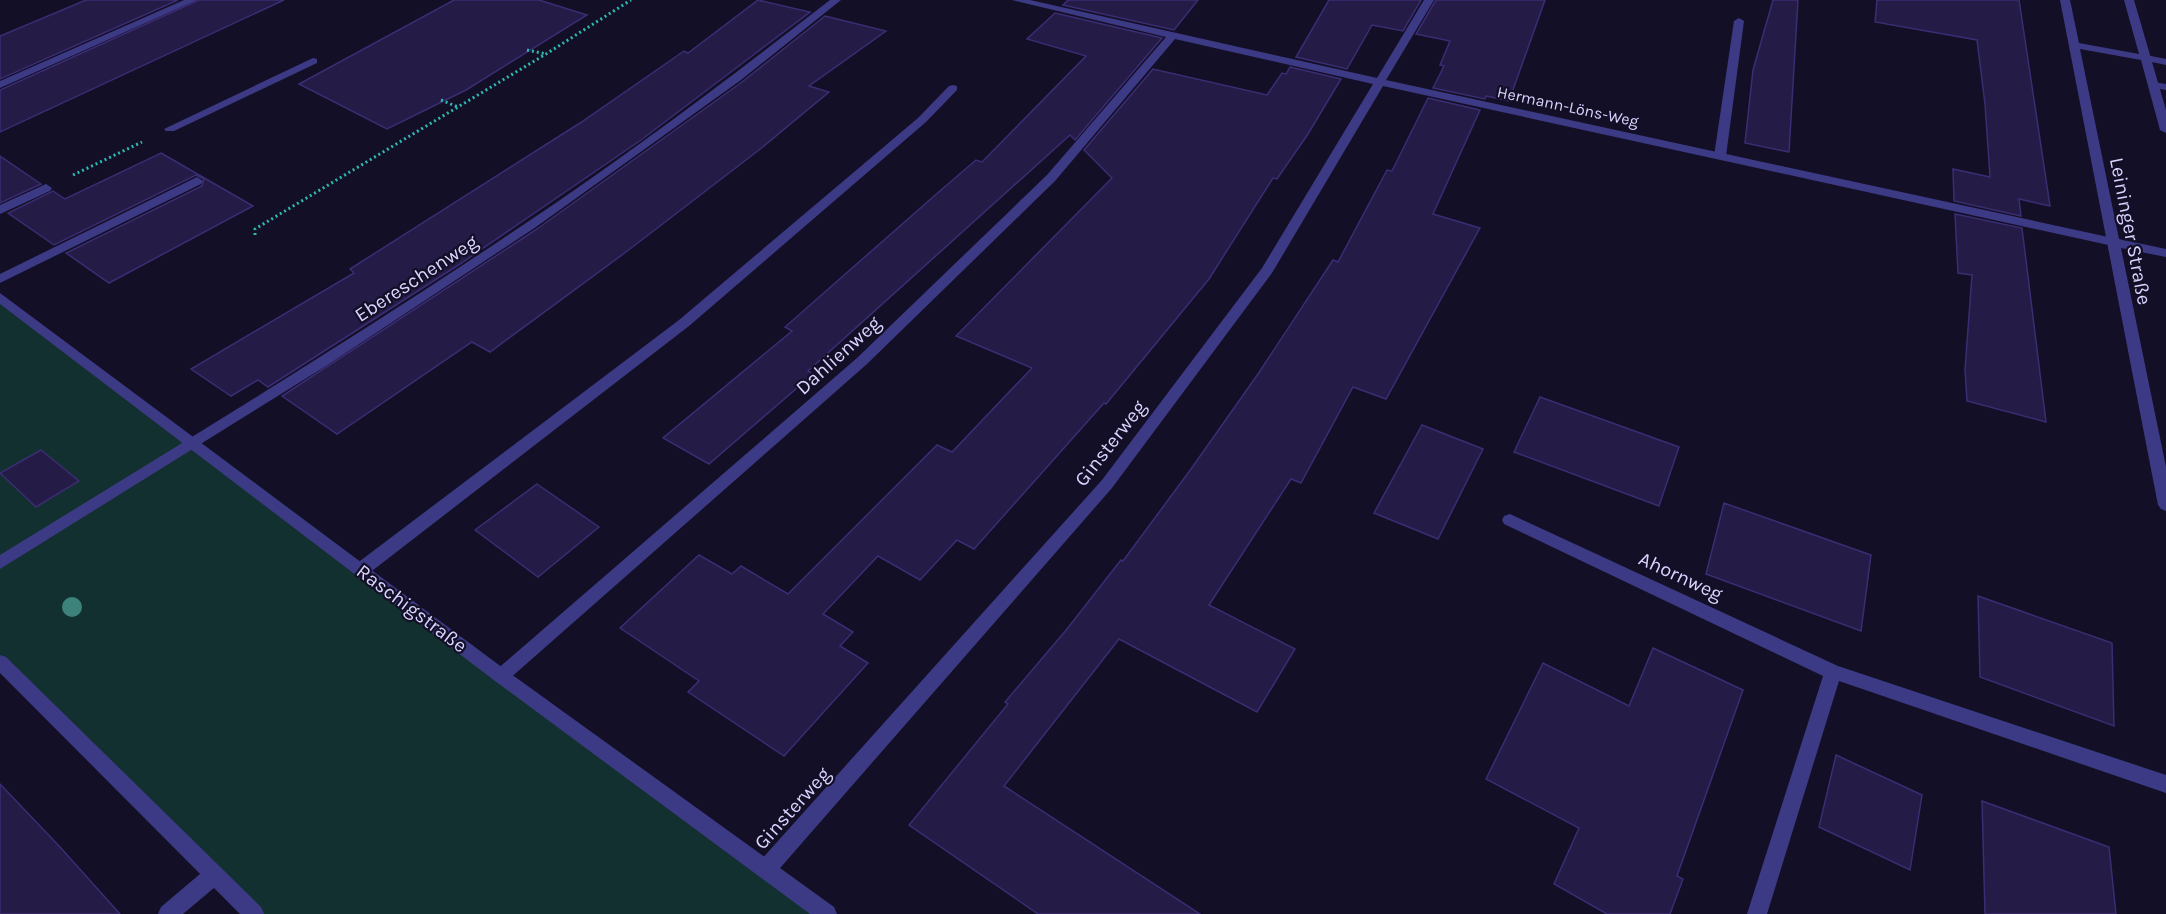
<svg xmlns="http://www.w3.org/2000/svg" width="2166" height="914" font-family="Karla,sans-serif">
<rect width="100%" height="100%" fill="#130f26"/>
<polygon fill="#12302f" points="0,297 827,914 254,914 0,662"/>
<g fill="#241b47" stroke="#3b2d73" stroke-width="1.5">
<polygon points="86,0 178,0 0,79 0,36"/>
<polygon points="199,0 284,0 0,132 0,90"/>
<polygon points="454,0 539,0 587,15 466,90 387,129 299,84"/>
<polygon points="758,0 810,12 641,140 460,264 268,387 258,380 231,396 191,369 354,273 350,269 580,123 684,51 688,53"/>
<polygon points="1068,0 1198,0 1174,30 1063,5"/>
<polygon points="1329,0 1421,0 1403,31 1372,25 1347,69 1296,57"/>
<polygon points="1436,0 1545,0 1509,101 1486,96 1485,99 1433,88 1444,66 1440,65 1450,41 1416,34"/>
<polygon points="1773,0 1798,0 1789,152 1745,143 1753,70"/>
<polygon points="1877,0 2019,0 2050,206 2019,199 2021,216 1954,201 1953,169 1990,177 1985,104 1977,40 1875,22"/>
<polygon points="1055,13 1162,38 1075,140 1070,135 808,371 813,374 709,464 663,438 792,331 785,327 941,190 976,160 982,162 1086,56 1027,39"/>
<polygon points="825,16 886,31 809,86 829,92 759,150 626,252 490,352 472,342 337,434 282,396 537,229 742,82"/>
<polygon points="1290,67 1341,79 1308,134 1277,179 1273,178 1209,279 1106,404 1104,403 974,549 957,540 920,580 878,556 823,614 853,632 840,646 868,663 784,756 688,692 699,681 620,628 699,555 732,574 741,566 788,594 937,445 952,452 1032,368 956,336 1112,178 1084,150 1153,69 1267,95 1282,73 1286,74"/>
<polygon points="1428,98 1480,110 1433,214 1480,228 1386,399 1353,387 1301,483 1291,479 1209,605 1295,649 1257,712 1119,639 1004,786 1200,914 1038,914 909,825 1008,704 1005,702 1067,629 1121,560 1123,561 1191,469 1258,374 1333,260 1338,262 1387,170 1392,171"/>
<polygon points="161,153 253,206 109,283 66,253 202,186 204,179 196,175 54,245 8,213 53,191 65,199"/>
<polygon points="0,156 41,184 0,203"/>
<polygon points="1955,214 2022,228 2046,422 1967,401 1965,370 1972,275 1958,273"/>
<polygon points="1540,397 1679,447 1659,506 1514,452"/>
<polygon points="1422,425 1483,449 1438,539 1374,513"/>
<polygon points="41,450 79,481 36,507 0,473"/>
<polygon points="537,484 599,527 538,577 475,530"/>
<polygon points="1724,503 1871,555 1861,631 1706,574"/>
<polygon points="1978,596 2112,643 2114,726 1980,677"/>
<polygon points="1653,648 1743,690 1677,876 1683,879 1670,914 1607,914 1554,884 1579,828 1486,779 1543,663 1629,706"/>
<polygon points="1836,755 1922,795 1910,870 1819,827"/>
<polygon points="0,784 60,847 120,914 0,914"/>
<polygon points="1982,801 2109,847 2116,914 1985,914"/>
</g>
<g fill="none" stroke-linecap="round" stroke-linejoin="round">
<g stroke="#2fb8b0" stroke-width="3" stroke-dasharray="2 3" stroke-linecap="butt">
<polyline points="527,50 546,54"/>
<polyline points="441,100 458,107"/>
<polyline points="73,175 142,142"/>
<polyline points="255,235 255,229 546,54 631,0"/>
</g>
<g fill="#3d3a85" fill-rule="evenodd">
<polygon points="1739,18 1744,21 1726,156 1720,159 1714,156 1734,21"/>
<polygon points="313,58 317,59 317,63 174,131 166,131 164,129"/>
<polygon points="2153,82 2166,84 2166,90 2149,87 2148,85"/>
<polygon points="953,85 957,86 957,90 926,122 689,326 368,574 362,576 356,574 354,569 356,564 679,320 918,118 949,86"/>
<polygon points="197,177 203,181 201,184 0,283 0,274"/>
<polygon points="46,184 52,188 50,191 0,214 0,205"/>
</g>
<g fill="#3d3a85" fill-rule="evenodd">
<polygon points="184,0 197,0 0,88 0,81"/>
<path d="M830,0H841L741,80L536,227L326,366L0,569V555C177,446 354,339 526,223C631,153 731,77 830,0Z"/>
<polygon points="1012,0 1030,0 1377,78 1424,0 1434,0 1386,80 2113,238 2119,242 2113,246 1383,86 1272,273 1112,488 774,875 767,878 760,875 757,868 760,861 1102,480 1262,268 1373,84 1175,39 1055,181 867,364 507,681 501,684 495,681 492,676 495,671 857,358 1047,175 1166,37"/>
<polygon points="2146,55 2166,59 2166,65 2142,60 2142,56"/>
<polygon points="1510,514 1838,666 2166,775 2166,793 1839,681 1767,914 1747,914 1823,676 1504,524 1502,520 1504,516"/>
<polygon points="214,865 221,868 224,875 221,882 183,914 158,914 161,907 207,868"/>
</g>
<g fill="#3d3a85" fill-rule="evenodd">
<polygon points="2060,0 2070,0 2079,43 2139,54 2124,0 2134,0 2166,110 2166,133 2160,130 2141,60 2080,49 2119,239 2166,249 2166,257 2121,248 2166,467 2166,511 2161,509 2158,505"/>
<polygon points="0,293 507,671 834,907 837,914 810,914 495,681 0,304"/>
<polygon points="0,655 6,657 261,907 264,914 240,914 0,673"/>
</g>
</g>
<circle fill="#3d827b" cx="72" cy="607" r="10"/>
<g text-anchor="middle" stroke-width="4.5" stroke-linejoin="round" paint-order="stroke">
<g font-size="16" fill="#d9d4ff" stroke="#130f26">
<text transform="translate(1568 106) rotate(12)" y="6">Hermann-Löns-Weg</text>
</g>
<g font-size="20" fill="#d9d4ff" stroke="#130f26">
<text transform="translate(2131 231) rotate(79)" y="7">Leininger Straße</text>
<text transform="translate(416 278) rotate(-33)" y="7">Ebereschenweg</text>
<text transform="translate(838 355) rotate(-42)" y="7">Dahlienweg</text>
<text transform="translate(1110 443) rotate(-52)" y="7">Ginsterweg</text>
<text transform="translate(1681 576) rotate(25)" y="7">Ahornweg</text>
<text transform="translate(412 608) rotate(37)" y="7">Raschigstraße</text>
<text transform="translate(792 808) rotate(-48)" y="7">Ginsterweg</text>
</g>
</g>
</svg>
